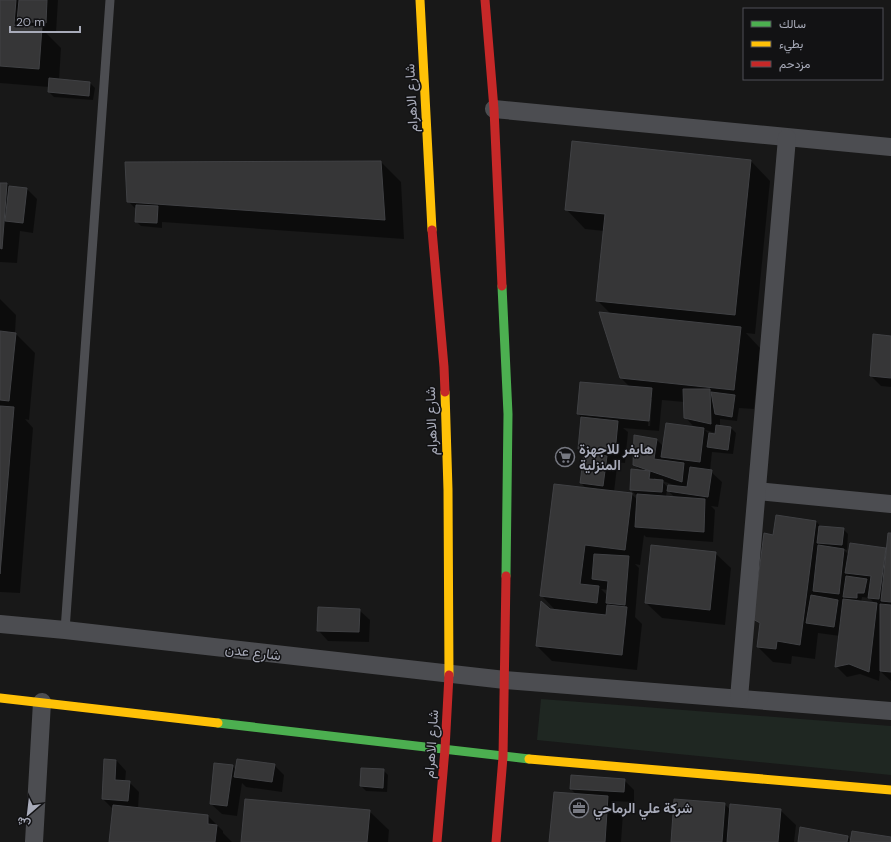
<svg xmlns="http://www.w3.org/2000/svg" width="891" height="842" font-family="'DM Sans',Vazirmatn,sans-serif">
<rect width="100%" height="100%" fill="#181818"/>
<polygon fill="#1f2722" points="541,699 891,726 891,775 537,740"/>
<g fill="#0007" fill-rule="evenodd">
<polygon points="0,0 58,0 56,33 45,32 61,48 59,80 90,83 95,88 93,100 54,97 49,92 49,87 0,83"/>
<path d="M751,161L770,181L755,334L746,333L760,348L754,409L739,408L737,421L720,419V427L731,428L736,433L733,454L712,452L710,471L722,482L718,507L711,506L715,510L713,542L646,537L644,535L640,565L635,564L639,568L635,617L642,624L637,670L552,661L537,646L550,610L556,611L542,596L587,489L581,483L585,455L579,449L582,418L578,414L630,387L620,377L611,314L597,300L604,231L585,229L566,209ZM650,399H652L650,426H648ZM662,400L684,402L685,417L695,428L664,447L657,440L634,464L641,471L631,490L636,495H638V500L631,494L614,492L617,467L612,462L625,463L628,432L623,428L659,431ZM705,430L716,433V435L709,434ZM654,478L677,486L668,488L662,481H654ZM667,489L675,498L666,497ZM601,589L608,590V596Z"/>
<polygon points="381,162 401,182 404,239 162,222 162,228 141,226 136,221 137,210 128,201"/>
<polygon points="0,184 7,184 10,187 27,189 37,199 33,233 20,231 17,263 0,262"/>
<polygon points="0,299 16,315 15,333 35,353 29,420 25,419 33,428 20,593 0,592"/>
<polygon points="891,337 891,387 881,386 871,376"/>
<path d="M816,521L821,527L843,529L848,534L847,550L843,549L849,555L885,549L887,551L891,534V681L880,671L879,681L860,674L847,677L837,667L840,636L818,633L815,659L792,656L791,664L773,662L758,647L761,625L754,618L774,536ZM862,597L869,598L876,604L861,603Z"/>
<polygon points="715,553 731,568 725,625 662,618 646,603"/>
<polygon points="359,610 370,620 369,642 328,641 318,630"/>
<polygon points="116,760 126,771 125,782 129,782 139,792 138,809 208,816 223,831 223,833 232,842 110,842 113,809 103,799"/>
<polygon points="274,765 284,775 282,792 246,787 242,783 237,816 222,814 211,804 232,766 236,770"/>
<polygon points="383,770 388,775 387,792 366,791 361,786"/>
<polygon points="624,780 634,790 634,802 611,801 623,813 621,842 551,842 577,795 571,789"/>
<polygon points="724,804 731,810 780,810 796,825 794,842 672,842"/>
<polygon points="369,811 389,830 388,842 242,842"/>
<polygon points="847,837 851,841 891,838 891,842 799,842"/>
</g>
<g fill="#363637" stroke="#404144">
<polygon points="0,0 16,0 14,25 42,27 39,69 0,66"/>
<polygon points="19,0 47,0 46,23 17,21"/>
<polygon points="49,78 90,82 89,96 48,92"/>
<polygon points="572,141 751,160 735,315 596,301 605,214 565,210"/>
<polygon points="381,161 385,220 127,202 125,162"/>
<polygon points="0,183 7,183 2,249 0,248"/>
<polygon points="9,186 27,188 23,223 5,221"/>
<polygon points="136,205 158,206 157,223 135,222"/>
<polygon points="599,312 741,327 734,390 620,378"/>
<polygon points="0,331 16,333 9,401 0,400"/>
<polygon points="873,334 891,336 891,378 870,376"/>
<polygon points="580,382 652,388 649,421 577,414"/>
<polygon points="683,389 710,389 711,424 684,418"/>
<polygon points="711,392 735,395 732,417 715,414"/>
<polygon points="0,406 14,407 0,574"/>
<polygon points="581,417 618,421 615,453 578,449"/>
<polygon points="666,423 704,428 700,462 661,457"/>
<polygon points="716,425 731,427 728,450 707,447 709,433 715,434"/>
<polygon points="634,435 657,439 654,459 684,463 682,482 633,465"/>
<polygon points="584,453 607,456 603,486 580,483"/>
<polygon points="690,467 712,470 708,497 667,491 668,485 687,487"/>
<polygon points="631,469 650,471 649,479 663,480 662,492 630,490"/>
<polygon points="554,484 632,493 625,550 585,545 580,584 599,586 597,603 540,596"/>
<polygon points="637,494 705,499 704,532 635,527"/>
<polygon points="776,515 816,521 800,645 777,641 776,649 757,647 760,623 753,619 764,533 773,535"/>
<polygon points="819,526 844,528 842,545 817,543"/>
<polygon points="888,533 891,533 891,602 881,601"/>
<polygon points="850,543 886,548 879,599 868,598 871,576 845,573"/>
<polygon points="651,545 716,552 710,610 645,603"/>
<polygon points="818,545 844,549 839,594 813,591"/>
<polygon points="594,554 629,556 625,605 606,603 608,581 592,579"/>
<polygon points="846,576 867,579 864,593 857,593 857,598 843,597"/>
<polygon points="811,595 838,600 834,627 806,623"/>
<polygon points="843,599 877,603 869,672 849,664 835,667"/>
<polygon points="541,601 550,609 606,615 607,605 627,607 622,655 536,646"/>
<polygon points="880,604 891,605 891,672 880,671"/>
<polygon points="318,607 360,609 359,632 317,631"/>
<polygon points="104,759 116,760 115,780 130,781 128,801 102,799"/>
<polygon points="237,759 275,764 272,782 234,777"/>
<polygon points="214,763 233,765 227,806 210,804"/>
<polygon points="361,768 384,769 383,788 360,786"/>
<polygon points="571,775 625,779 624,792 570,789"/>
<polygon points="554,792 608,796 605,842 549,842"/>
<polygon points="245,799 370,810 367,842 241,842"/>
<polygon points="674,799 725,803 722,842 671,842"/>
<polygon points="730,804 781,809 778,842 727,842"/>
<polygon points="113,805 208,815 208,824 217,825 215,842 109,842"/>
<polygon points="800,827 848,836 847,842 798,842"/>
<polygon points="852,831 891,837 891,842 850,842"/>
</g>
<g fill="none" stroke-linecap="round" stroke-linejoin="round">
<polyline stroke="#4c4d51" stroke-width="9" points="65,630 110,0"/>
<g stroke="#4c4d51" stroke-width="18">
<polyline points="494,109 891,147"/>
<polyline points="757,491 891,504"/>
<polyline points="0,624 65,630 505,680 891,711"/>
<polyline points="739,698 787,138"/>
<polyline points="34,842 42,702"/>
</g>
<g stroke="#4caf50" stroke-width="9">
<polyline points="502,286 508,414 506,576"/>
<polyline points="218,723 529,759"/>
</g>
<g stroke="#ffc107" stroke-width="9">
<polyline points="420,0 432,230"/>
<polyline points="445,392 448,490 449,675"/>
<polyline points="0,698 218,723"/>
<polyline points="529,759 891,790"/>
</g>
<g stroke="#c62828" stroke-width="9">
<polyline points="485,0 494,109 502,286"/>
<polyline points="432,230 444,367 445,392"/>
<polyline points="437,842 445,749 449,675"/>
<polyline points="496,842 503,757 506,576"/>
</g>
</g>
<defs>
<g id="supermarket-ring" transform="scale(1)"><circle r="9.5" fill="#121214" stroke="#767881" stroke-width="1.5"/><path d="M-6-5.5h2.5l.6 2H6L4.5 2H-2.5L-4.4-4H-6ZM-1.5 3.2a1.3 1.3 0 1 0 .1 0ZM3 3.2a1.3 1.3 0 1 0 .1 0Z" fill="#767881"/></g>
<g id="office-ring" transform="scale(1)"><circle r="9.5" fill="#121214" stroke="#767881" stroke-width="1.5"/><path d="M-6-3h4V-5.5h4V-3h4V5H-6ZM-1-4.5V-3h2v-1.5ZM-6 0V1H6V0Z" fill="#767881"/></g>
</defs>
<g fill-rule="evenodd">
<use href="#supermarket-ring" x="565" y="457"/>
<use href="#office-ring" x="579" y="808"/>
</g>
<g text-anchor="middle" stroke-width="3" stroke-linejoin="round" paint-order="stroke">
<g font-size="14" fill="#a8abb9" stroke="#121214">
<text transform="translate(411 98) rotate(-93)" y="5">شارع الاهرام</text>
<text transform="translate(431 421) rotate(-92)" y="5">شارع الاهرام</text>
<text transform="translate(253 652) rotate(7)" y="5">شارع عدن</text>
<text transform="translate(431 744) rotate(-86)" y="5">شارع الاهرام</text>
</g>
<g font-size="14" font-weight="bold" fill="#a8abb9" stroke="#121214" text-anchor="start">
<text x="579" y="454">هايفر للاجهزة<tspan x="579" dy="16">المنزلية</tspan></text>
<text x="593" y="813">شركة علي الرماحي</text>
</g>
</g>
<rect x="743" y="8" width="140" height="72" fill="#121214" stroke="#4e4f56"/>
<rect x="751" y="21" width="20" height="6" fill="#4caf50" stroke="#4e4f56"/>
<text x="779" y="28" font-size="12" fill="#a8abb9">سالك</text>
<rect x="751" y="41" width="20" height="6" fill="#ffc107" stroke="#4e4f56"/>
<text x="779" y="48" font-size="12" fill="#a8abb9">بطيء</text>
<rect x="751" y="61" width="20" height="6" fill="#c62828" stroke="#4e4f56"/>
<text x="779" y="68" font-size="12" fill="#a8abb9">مزدحم</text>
<g transform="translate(28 814) rotate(208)" stroke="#121214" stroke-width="3" paint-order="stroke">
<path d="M0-3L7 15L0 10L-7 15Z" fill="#a8abb9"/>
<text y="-6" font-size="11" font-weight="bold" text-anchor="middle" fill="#a8abb9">ش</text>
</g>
<path d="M10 26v6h70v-6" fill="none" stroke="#a8abb9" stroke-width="2"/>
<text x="16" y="26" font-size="12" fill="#a8abb9" stroke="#121214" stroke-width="3" paint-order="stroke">20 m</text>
</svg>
